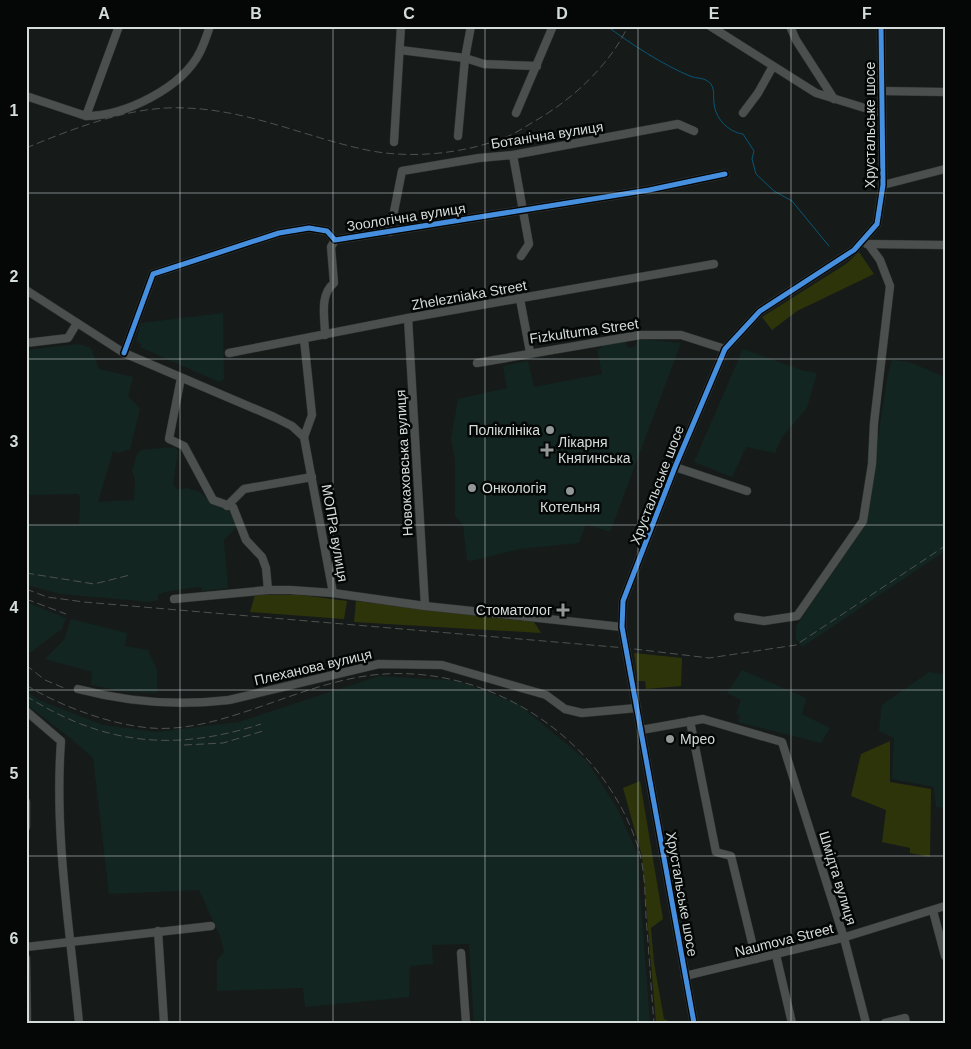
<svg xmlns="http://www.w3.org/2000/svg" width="971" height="1049" font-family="Helvetica,sans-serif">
<rect width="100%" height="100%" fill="#161b1a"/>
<g fill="#132520">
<polygon points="223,313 224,379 219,382 140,347 141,344 136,341 141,323"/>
<polygon points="638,339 681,343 610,532 586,524 579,543 519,549 471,561 467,560 463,525 455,516 455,461 451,439 458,399 507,388 503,366 528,361 534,387 602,374 597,349 602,348 602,345 625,341 628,348 635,347"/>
<polygon points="79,344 91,348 99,369 133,377 128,396 140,409 130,449 118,453 113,451 98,502 134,500 135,479 132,471 137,454 141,450 174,447 178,451 173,484 178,490 187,488 200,492 208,500 232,513 237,526 224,540 228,588 202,591 202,588 198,587 164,592 158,595 158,600 150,602 61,594 26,585 26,525 79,525 80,502 79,494 26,495 26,350"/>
<polygon points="743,349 804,371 817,373 807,408 782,437 775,453 746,447 732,477 694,462"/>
<polygon points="892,360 909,362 945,377 945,551 802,647 796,639 796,626 865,526 887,378"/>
<polygon points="26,602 66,618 62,629 31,652 26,651"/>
<polygon points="71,619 127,633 125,646 148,650 157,670 157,693 121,691 91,685 92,672 45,659 64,640"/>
<polygon points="742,670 806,698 802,714 830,728 821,743 738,722 740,715 736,714 741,700 727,693"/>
<polygon points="929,672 945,675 945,808 936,807 934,787 892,779 894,738 879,731 882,705"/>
<polygon points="379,676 449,680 464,683 518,704 586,760 617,808 637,853 650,1023 474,1023 469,944 432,945 433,964 410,966 409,997 305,1007 303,988 217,991 217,960 224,952 220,936 199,890 109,894 93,758 69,737 26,704 26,691 39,700 103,725 156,732 239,722"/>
</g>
<g fill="#2e340a">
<polygon points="859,252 874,274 797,311 772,330 762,317 846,264"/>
<polygon points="255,595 301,595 347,601 344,619 250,612"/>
<polygon points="356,601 534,622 541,633 354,622"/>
<polygon points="634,653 682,658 681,686 646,689 645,681 638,681"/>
<polygon points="890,741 890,782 931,789 930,857 910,853 910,848 882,842 886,810 851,796 861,754"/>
<polygon points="640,781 663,919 651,928 654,963 664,1019 673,1023 656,1023 642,856 623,788"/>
</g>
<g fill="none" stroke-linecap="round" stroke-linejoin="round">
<path stroke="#075676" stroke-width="1" d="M607,26C629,43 665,66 690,76C697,79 705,77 711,84C715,91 713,96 714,103C715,118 728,132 743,134L754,151L752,159L756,174L774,191L792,201L829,246"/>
<g stroke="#303433" stroke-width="9">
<g id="minor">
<polyline points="710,26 816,93 881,113"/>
<polyline points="790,26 796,40 834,99"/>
<polyline points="400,50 465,58 484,64 537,66"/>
<polyline points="881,91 945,92"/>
<polyline points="26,96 86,116 119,26"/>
<polyline points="516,113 553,26"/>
<polyline points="743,113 758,93 773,66"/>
<path d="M86,116C125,116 182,88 200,52C204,44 207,35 210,26"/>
<polyline points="458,136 465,58 471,26"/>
<polyline points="394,142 401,26"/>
<polyline points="513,155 529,244 521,256"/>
<polyline points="883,185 945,169"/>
<polyline points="390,232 402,171 479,158 513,155 678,124 694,131"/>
<polyline points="867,244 945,245"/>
<polyline points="26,290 124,353 274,417 292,426 304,437"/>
<polyline points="520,299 530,352"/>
<polyline points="408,318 425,606"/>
<path d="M325,335C325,318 319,295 334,283L331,247L335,240"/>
<polyline points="304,339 312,415 304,437 333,593"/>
<polyline points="26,343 68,338 77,323"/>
<polyline points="124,353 153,274 279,233 309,228 327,231 335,240 649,190 725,174"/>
<polyline points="229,353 408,318 714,264"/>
<polyline points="477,363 640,335 681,335 725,349"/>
<polyline points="181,378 169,439 184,446 213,500 233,507 246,540 262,557 266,568 268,590"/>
<polyline points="675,467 747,491"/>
<polyline points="227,506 244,489 312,477"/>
<polyline points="174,599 268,590 290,590 333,593 425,606 622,627"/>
<polyline points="738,617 764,621 797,616 863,521 872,464 874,423 890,286 880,260 869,245"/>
<path d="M78,689C127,702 179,706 229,700L379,664L442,665L546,695L565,709L582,713L637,708"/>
<path d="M26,711L61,741C54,835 70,929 79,1023"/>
<polyline points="690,721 716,852 731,856 756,959"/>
<polyline points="641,730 703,719 782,742 844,938 866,1023"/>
<polyline points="26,802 26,827"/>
<polyline points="933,911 945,956"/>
<polyline points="158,931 164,1023"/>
<polyline points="26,947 211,926"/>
<polyline points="461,953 466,1023"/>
<polyline points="776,955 792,1023"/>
<polyline points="26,958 27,1023"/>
<polyline points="685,976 842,938 945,906"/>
<polyline points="694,1023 622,627 623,601 675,467 725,349 760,311 854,250 877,224 883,185 881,26"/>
<polyline points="885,1023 905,1018 906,1023"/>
</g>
</g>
<use href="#minor" stroke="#4b504e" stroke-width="8"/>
<g stroke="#4e5150" stroke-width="1" stroke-dasharray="8 4" stroke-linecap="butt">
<path d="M26,148C75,128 132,105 186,108C247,110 304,136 362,149C409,160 467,154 511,135C521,130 531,123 540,118C575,97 611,63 628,26"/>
<polyline points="26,573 94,584 130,575"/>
<polyline points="26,589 47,597 84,602 626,648 709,658 796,645 945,546"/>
<polyline points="26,599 66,614"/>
<polyline points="26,665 45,680 64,688"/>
<path d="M26,685C60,706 111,725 151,728C175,730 202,725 225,718C274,704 322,681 373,675C487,662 603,737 638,847C645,869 645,894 646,917C649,952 651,987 654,1023"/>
<path d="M26,696C104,745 174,752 261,724"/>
<polyline points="184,745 223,743 263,731"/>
</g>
<g stroke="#040706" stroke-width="8">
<g id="cycleway">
<polyline points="124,353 153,274 279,233 309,228 327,231 335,240 649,190 725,174"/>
<polyline points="694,1023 622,627 623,601 675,467 725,349 760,311 854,250 877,224 883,185 881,26"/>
</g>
</g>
<use href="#cycleway" stroke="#468fdf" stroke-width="5"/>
</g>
<path fill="none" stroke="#d5ddda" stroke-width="1" stroke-opacity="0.55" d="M180,26V1023M333,26V1023M485,26V1023M638,26V1023M791,26V1023M26,193H945M26,359H945M26,525H945M26,690H945M26,856H945"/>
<g fill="#929997" stroke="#040706" stroke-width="2">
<circle cx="550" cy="430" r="5"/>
<path d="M544.5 442.5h5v5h5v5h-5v5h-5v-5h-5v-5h5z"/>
<circle cx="472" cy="488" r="5"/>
<circle cx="570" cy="491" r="5"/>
<path d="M560.5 602.5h5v5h5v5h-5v5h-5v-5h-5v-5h5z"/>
<circle cx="670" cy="739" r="5"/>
</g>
<g text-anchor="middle" stroke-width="5" stroke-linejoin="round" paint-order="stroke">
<g font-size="14" fill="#d5ddda" stroke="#040706">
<text transform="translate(870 125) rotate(-90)" y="5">Хрустальське шосе</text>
<text transform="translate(547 135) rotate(-9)" y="5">Ботанічна вулиця</text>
<text transform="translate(406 217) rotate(-9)" y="5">Зоологічна вулиця</text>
<text transform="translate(469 295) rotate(-10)" y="5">Zhelezniaka Street</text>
<text transform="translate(584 331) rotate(-8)" y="5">Fizkulturna Street</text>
<text transform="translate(404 463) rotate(-93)" y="5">Новокаховська вулиця</text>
<text transform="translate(657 485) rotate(-69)" y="5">Хрустальське шосе</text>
<text transform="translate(335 533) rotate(80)" y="5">МОПРа вулиця</text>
<text transform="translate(313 667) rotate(-13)" y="5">Плеханова вулиця</text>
<text transform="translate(838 878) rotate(73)" y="5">Шмідта вулиця</text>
<text transform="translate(682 894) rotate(80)" y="5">Хрустальське шосе</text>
<text transform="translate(784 940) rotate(-14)" y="5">Naumova Street</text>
</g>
<g font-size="14" fill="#d5ddda" stroke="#040706" text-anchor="start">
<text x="540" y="435" text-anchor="end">Поліклініка</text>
<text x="558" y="447">Лікарня<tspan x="558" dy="16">Княгинська</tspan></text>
<text x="482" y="493">Онкологія</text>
<text x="570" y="512" text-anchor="middle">Котельня</text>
<text x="552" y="615" text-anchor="end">Стоматолог</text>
<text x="680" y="744">Мрео</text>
</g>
</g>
<rect width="971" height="1049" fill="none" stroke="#040706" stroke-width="55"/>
<rect x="28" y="28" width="916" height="994" fill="none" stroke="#d5ddda" stroke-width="2"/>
<g font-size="16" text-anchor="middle" font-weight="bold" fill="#d5ddda">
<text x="104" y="19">A</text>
<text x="256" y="19">B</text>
<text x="409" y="19">C</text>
<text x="562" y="19">D</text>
<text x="714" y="19">E</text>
<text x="867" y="19">F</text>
<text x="14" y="116">1</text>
<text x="14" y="282">2</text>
<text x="14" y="447">3</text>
<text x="14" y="613">4</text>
<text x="14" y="779">5</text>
<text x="14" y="944">6</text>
</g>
</svg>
